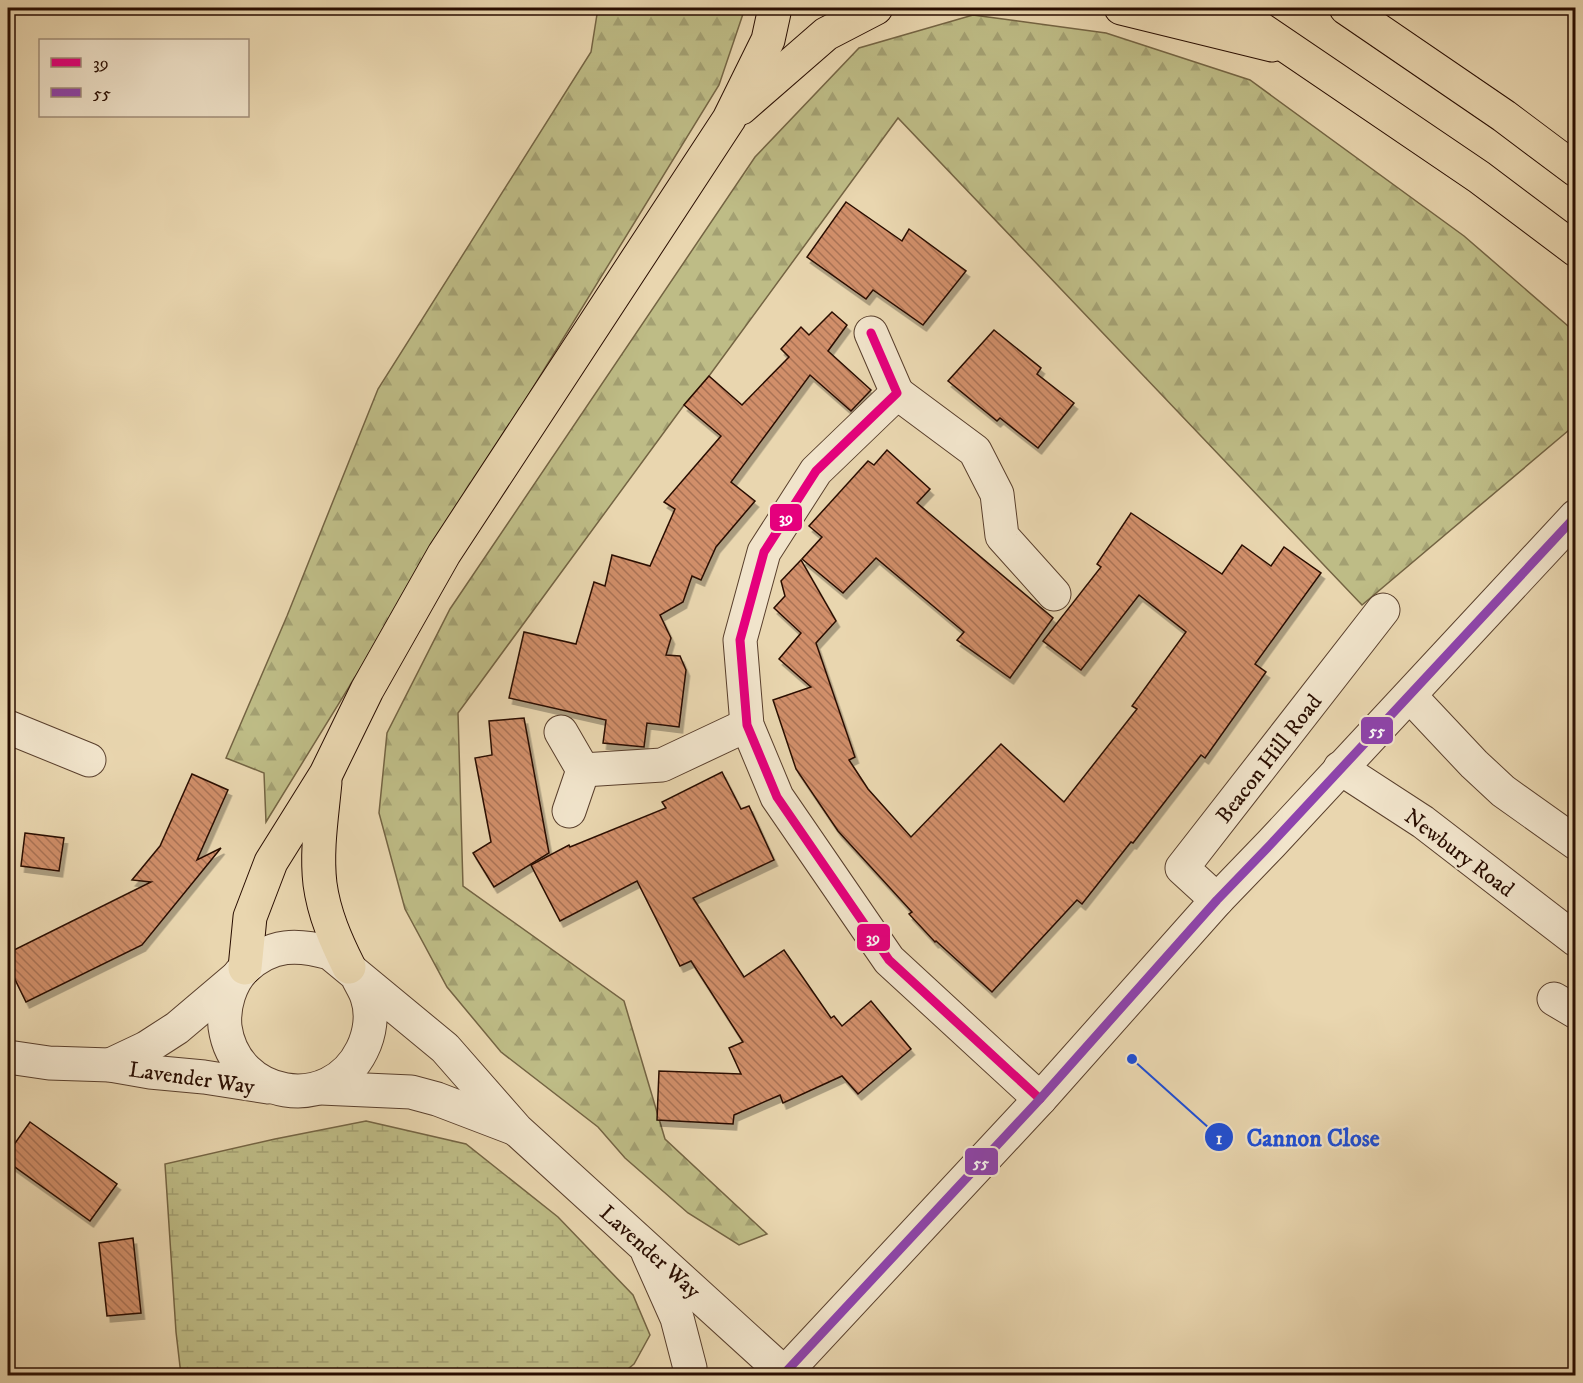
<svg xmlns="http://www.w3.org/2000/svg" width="1583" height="1383" font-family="'IM FELL DW Pica',serif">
<defs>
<pattern id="forest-firs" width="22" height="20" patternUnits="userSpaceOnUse" patternTransform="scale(1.5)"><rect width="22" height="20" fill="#bebc86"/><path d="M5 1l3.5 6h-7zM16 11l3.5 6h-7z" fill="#a3a072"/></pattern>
<pattern id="wetland-marsh" width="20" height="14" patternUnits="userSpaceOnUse" patternTransform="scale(1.5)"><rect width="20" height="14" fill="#bebc86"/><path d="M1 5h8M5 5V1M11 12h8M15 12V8" fill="none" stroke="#a3a072"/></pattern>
<pattern id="building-back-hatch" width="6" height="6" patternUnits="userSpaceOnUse" patternTransform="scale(1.5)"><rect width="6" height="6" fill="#d18f6a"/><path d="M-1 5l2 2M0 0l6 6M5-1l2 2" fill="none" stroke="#aa7355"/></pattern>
<filter id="shadow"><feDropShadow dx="3.5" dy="6" stdDeviation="0" flood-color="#0004"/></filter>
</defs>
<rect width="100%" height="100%" fill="#e9d6af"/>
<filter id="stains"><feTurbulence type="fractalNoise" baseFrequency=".00333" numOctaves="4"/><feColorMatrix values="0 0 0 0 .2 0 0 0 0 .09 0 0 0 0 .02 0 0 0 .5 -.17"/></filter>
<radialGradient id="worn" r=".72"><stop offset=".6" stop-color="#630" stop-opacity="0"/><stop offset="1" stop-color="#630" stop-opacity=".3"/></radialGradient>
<g fill="url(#forest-firs)" stroke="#746443" stroke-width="1.5">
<polygon points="598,8 745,8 719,85 266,822 264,773 226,758 287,616 378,389 591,52"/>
<polygon points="973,15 1106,33 1250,80 1464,236 1575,332 1575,425 1362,605 898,118 709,376 684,405 458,713 463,886 624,1001 665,1139 767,1234 739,1245 688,1213 625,1158 598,1127 501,1052 447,987 405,909 379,813 387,733 450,609 755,157 859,48"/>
</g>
<polygon fill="url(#wetland-marsh)" stroke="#746443" stroke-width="1.5" points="366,1121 466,1144 558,1217 633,1295 650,1335 634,1364 619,1376 181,1375 176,1332 165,1164 275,1139"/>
<g fill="url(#building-back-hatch)" stroke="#290d00" stroke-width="1.5" filter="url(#shadow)">
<polygon points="846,202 902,241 909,229 966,271 923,325 873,290 866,299 807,257"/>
<polygon points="832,312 847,325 828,351 871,390 851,411 810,375 731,482 755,501 716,547 701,580 692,576 683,602 660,615 671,638 666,655 680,656 686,670 679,727 647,723 644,747 603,743 606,720 509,698 524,632 576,644 594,582 605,586 612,555 650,566 675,509 664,502 721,436 684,405 709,376 742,405 789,357 781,349 801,327 809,335"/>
<polygon points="994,330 1041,368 1037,374 1074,403 1038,448 1000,418 997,421 948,381"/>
<polygon points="887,450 930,489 917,503 1053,618 1010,678 957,640 964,632 876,558 843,593 802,559 822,537 809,526 868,461 874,465"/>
<polygon points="1131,513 1222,574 1242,545 1271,566 1284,547 1321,573 1255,664 1266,672 1205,758 1201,755 1133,843 1131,842 1082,904 1077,900 992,992 936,941 935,942 909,914 912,912 838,831 796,769 773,700 811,687 779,659 801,633 774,608 785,596 781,581 801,560 836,621 816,643 855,757 849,760 868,789 911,837 1001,744 1064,802 1137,709 1132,706 1186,632 1139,595 1081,670 1043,641 1101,567 1097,564"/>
<polygon points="524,718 549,853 494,887 473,853 491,842 475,758 492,755 489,721"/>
<polygon points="722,772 741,809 749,806 774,860 693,898 744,977 784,950 831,1018 834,1016 842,1026 871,1001 911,1049 858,1094 842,1076 783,1103 780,1095 734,1115 733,1124 657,1120 659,1071 741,1074 729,1048 743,1042 691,961 680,966 637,881 560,921 531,865 569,845 570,847 666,808 662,802"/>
<polygon points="192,774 228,790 197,860 221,848 142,945 26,1002 8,965 8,953 151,882 132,880 160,846"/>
<polygon points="25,833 64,838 59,871 21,866"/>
<polygon points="30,1122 117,1184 90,1221 8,1162 8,1153"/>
<polygon points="133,1238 141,1313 107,1316 99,1243"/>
</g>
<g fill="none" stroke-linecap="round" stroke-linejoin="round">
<g stroke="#593f2c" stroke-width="35">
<g id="minor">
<polyline points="871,333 897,393 816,471 764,552 740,640 747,725 777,797 889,960 1040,1099"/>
<polyline points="897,393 975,451 997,494 1002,536 1054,594"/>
<polyline points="1410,696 1474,764 1503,791 1576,843"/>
<polyline points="8,727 89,760"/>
<polyline points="561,732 583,770 569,811"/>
<polyline points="1340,768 1423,822 1576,940"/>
<polyline points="583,770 662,765 747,725"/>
<polyline points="1217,900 1182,868 1383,610"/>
<path d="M357,976C360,983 365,990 367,997C373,1014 370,1034 362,1050C330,1115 235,1099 225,1027C223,1007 230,982 245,968C272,943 298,944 330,953L445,1048L517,1130L784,1373"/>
<polyline points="1554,999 1576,1012"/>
<polyline points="8,1057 49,1063 110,1065 150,1072 204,1077 268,1087"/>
<polyline points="110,1065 146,1048 177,1028 236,978"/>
<polyline points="321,1088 411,1092 437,1099 513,1128"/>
<polyline points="648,1253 677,1318 690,1368 690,1376"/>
<polyline points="782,1376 1040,1099 1217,900 1271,844 1576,516"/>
</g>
</g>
<g stroke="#290d00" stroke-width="35">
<g id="highway">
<polyline points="1121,8 1272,45"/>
<polyline points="1230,8 1479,177 1576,250"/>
<polyline points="1346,8 1504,116 1576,170"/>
<polyline points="741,108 826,34 876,8"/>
<path d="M325,782C322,815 316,850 320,884C324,914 336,941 349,967"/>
<polyline points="245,968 250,917 271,862 326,774 367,690 444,554 729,119 768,40 775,8"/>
</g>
</g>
<use href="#minor" stroke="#f1e4cb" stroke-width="33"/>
<use href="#highway" stroke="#e9d6af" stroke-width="33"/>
<g stroke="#f1e4cb" stroke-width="14">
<polyline id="bus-1" points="871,333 897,393 816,471 764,552 740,640 747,725 777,797 889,960 1040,1099"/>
</g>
<g stroke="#f1e4cb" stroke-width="14">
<polyline id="bus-2" points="782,1376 1040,1099 1217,900 1271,844 1576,516"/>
</g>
<use href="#bus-1" stroke="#e5007d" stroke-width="9"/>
<use href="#bus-2" stroke="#8e44ad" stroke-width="9"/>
</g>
<g text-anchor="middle" stroke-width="4.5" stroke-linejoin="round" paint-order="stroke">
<g font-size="22" fill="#290d00" stroke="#f1e4cb">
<text transform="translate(1268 758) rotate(-52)" y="8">Beacon Hill Road</text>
<text transform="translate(1460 852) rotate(37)" y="8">Newbury Road</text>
<text transform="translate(192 1077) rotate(8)" y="8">Lavender Way</text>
<text transform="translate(651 1251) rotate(42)" y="8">Lavender Way</text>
</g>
</g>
<path fill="none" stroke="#1d4ed8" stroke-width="2" d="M1132 1059L1219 1137"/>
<g fill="#1d4ed8" stroke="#f1e4cb" stroke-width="2">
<circle cx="1132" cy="1059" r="6"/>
<circle cx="1219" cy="1137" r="15"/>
</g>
<g font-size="18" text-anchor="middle" font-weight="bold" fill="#fff">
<text x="1219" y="1144">1</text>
</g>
<g font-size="24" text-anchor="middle" font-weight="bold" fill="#1d4ed8" stroke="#f1e4cb" stroke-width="4.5" stroke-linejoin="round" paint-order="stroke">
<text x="1313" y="1146">Cannon Close</text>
</g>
<g stroke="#f1e4cb" stroke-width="2">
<rect x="769" y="503" width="34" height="29" rx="6" fill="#e5007d"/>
<rect x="1360" y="716" width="34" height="29" rx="6" fill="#8e44ad"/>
<rect x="856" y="923" width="35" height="29" rx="6" fill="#e5007d"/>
<rect x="964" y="1147" width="35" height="29" rx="6" fill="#8e44ad"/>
</g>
<g font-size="16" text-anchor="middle" font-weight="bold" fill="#fff">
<text x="786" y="523">39</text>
<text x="1377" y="736">55</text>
<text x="873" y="943">39</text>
<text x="981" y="1168">55</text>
</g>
<rect width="1583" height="1383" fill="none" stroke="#e9d6af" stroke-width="30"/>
<rect x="9" y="9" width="1565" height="1365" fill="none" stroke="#290d00" stroke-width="3"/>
<rect x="15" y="15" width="1553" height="1353" fill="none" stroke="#290d00" stroke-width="1.5"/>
<rect x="39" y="39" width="210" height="78" fill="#f1e4cb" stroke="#a18e7a" stroke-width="1.5"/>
<rect x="51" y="58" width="30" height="9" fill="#e5007d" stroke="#a18e7a" stroke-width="1.5"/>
<text x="93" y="69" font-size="18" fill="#290d00">39</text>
<rect x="51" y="88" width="30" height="9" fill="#8e44ad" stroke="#a18e7a" stroke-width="1.5"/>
<text x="93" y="99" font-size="18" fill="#290d00">55</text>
<rect width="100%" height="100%" filter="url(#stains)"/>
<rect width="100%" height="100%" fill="url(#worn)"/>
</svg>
